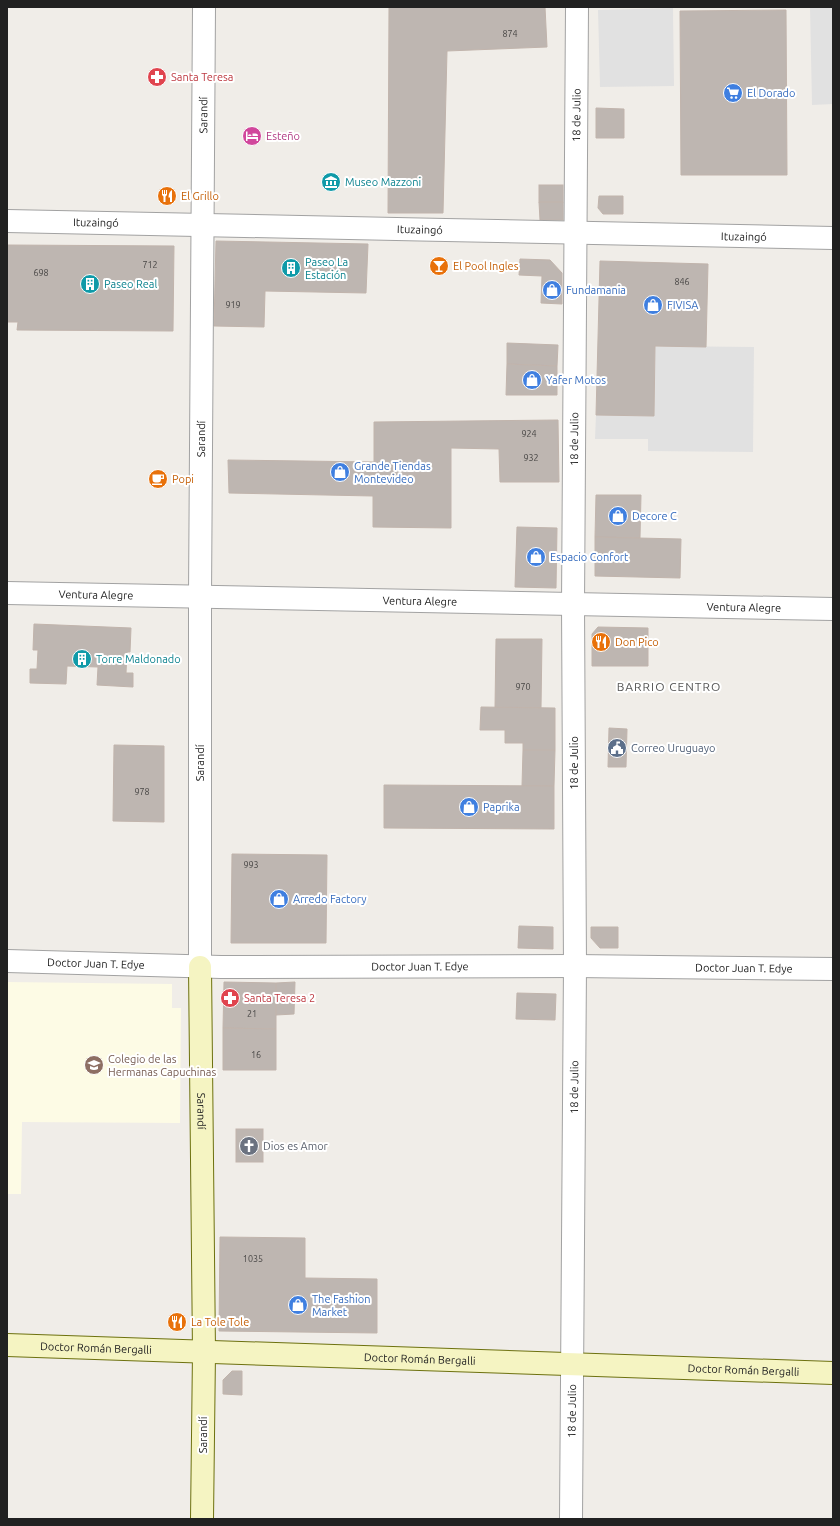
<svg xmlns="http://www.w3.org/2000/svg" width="840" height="1526" font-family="Ubuntu,sans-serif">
<rect width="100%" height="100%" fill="#f0ede8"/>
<polygon fill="#fdfbe5" points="7,982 172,984 172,1008 181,1008 180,1123 22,1122 21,1194 7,1194"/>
<g fill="#e1e1e1">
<polygon points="810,7 833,7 833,104 812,105"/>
<polygon points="673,8 674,86 600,87 598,10"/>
<polygon points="655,346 754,347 753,452 648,451 648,439 595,439 596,415 654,416"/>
</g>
<g fill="#beb6b1" stroke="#c1b4ac">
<polygon points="389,7 545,7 547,47 447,51 443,213 388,213"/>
<polygon points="786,10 787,175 681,175 680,11"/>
<polygon points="596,108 624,109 624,138 596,138"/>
<rect x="539" y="185" width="24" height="17"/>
<polygon points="599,196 623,196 623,214 603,214 598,208"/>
<polygon points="539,202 563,202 563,220 540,220"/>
<polygon points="216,241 368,244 366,293 265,291 264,327 214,326"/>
<polygon points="7,245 174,246 173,331 17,330 18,322 7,322"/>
<polygon points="520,259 550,260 562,273 562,304 541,303 542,276 519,275"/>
<polygon points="600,261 708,264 706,347 655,346 654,416 596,415"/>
<polygon points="507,343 558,345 557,366 507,364"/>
<polygon points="507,364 557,366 557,395 506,395"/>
<polygon points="558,420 559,482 500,482 499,449 451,448 451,528 373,527 373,496 229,493 228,460 374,462 374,422"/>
<polygon points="596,495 641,495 640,538 595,537"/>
<polygon points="517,527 557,528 556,588 515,587"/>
<polygon points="595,537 681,539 680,578 595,576"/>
<polygon points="34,624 131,628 130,652 127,652 126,673 133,673 133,687 97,685 98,667 67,666 66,684 30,683 30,669 37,669 38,650 33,650"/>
<polygon points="598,627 648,628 648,666 592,666 592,634"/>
<polygon points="496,639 542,639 541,708 495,708"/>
<polygon points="481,707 555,708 555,750 523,750 523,743 505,743 505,730 480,730"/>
<polygon points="609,728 627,729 626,767 608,767"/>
<polygon points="114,745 164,746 164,822 113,821"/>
<polygon points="523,750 555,750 554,786 522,786"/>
<polygon points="384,785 554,786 554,829 384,828"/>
<polygon points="232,854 327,855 326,943 231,943"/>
<polygon points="519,926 553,927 553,949 518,948"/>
<polygon points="591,927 618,927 618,948 600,948 591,938"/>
<polygon points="224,982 276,983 276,1029 223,1028"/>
<polygon points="295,982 294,1014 276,1015 276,983"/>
<polygon points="517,993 556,994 555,1020 516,1019"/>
<polygon points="223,1028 276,1029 276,1070 223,1070"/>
<rect x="236" y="1129" width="27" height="33"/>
<polygon points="220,1237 305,1238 305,1278 377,1279 377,1333 219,1331"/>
<polygon points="232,1371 242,1371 242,1395 223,1394 223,1380"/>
</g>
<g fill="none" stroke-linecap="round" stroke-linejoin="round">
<g stroke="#a2a2a2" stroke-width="24">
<g id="street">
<path id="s1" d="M7,221C282,225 558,234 833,238"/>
<path id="s2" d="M7,593L833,609"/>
<path id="s3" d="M7,961L221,967L575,966L833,969"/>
<path id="s4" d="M200,967V596L204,7"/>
<path id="s5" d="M571,1519L575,966L573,605L577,7"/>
</g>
</g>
<g stroke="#6d710f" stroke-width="24">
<g id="secondary">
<path id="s6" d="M200,967L204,1352L202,1519"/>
<path id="s7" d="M7,1345L833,1373"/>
</g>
</g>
<use href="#street" stroke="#fff" stroke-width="22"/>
<use href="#secondary" stroke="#f5f4c2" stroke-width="22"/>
</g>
<defs>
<g id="pharmacy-disc" transform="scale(1)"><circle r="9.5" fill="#e0444e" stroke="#fff"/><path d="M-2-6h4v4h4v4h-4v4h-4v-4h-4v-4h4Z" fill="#fff"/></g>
<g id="supermarket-disc" transform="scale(1)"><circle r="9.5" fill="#3f7fe0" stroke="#fff"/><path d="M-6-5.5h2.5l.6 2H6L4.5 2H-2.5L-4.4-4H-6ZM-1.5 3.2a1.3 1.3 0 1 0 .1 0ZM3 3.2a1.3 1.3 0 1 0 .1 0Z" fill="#fff"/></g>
<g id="hotel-disc" transform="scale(1)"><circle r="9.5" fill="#d1479c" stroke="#fff"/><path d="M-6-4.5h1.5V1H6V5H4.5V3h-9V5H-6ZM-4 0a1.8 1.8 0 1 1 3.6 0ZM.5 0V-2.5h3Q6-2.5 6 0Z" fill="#fff"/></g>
<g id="museum-disc" transform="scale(1)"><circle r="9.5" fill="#0f9aa8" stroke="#fff"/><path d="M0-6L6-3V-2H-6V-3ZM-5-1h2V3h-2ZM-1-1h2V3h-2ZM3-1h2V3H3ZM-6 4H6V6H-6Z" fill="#fff"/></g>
<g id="restaurant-disc" transform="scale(1)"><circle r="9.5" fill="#e8710a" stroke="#fff"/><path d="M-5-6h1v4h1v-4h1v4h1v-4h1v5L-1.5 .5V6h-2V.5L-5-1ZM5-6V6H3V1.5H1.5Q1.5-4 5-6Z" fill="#fff"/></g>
<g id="bar-disc" transform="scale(1)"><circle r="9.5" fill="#e8710a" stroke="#fff"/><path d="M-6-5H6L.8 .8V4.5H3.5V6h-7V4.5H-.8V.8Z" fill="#fff"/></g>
<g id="building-disc" transform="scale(1)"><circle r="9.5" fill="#0f9aa8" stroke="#fff"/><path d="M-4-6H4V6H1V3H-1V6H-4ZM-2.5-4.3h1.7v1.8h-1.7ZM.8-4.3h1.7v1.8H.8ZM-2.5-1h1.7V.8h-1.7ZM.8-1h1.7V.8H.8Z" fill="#fff"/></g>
<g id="shop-disc" transform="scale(1)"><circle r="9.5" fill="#3f7fe0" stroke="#fff"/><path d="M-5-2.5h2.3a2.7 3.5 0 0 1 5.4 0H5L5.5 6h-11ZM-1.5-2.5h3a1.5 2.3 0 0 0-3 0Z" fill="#fff"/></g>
<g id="cafe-disc" transform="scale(1)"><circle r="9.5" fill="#e8710a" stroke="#fff"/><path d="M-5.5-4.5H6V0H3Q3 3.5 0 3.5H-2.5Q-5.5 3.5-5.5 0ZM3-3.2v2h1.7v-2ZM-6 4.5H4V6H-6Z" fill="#fff"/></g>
<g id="civic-disc" transform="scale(1)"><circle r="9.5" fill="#5c6f8a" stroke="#fff"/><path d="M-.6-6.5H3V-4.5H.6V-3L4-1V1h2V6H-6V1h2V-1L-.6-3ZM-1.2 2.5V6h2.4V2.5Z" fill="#fff"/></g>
<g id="school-disc" transform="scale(1)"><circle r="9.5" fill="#8d6e63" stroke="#fff"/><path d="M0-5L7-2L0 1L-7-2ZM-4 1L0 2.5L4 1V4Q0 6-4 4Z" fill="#fff"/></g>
<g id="church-disc" transform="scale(1)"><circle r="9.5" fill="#6b7280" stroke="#fff"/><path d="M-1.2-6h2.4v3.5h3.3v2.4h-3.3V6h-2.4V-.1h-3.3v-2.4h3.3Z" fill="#fff"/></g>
</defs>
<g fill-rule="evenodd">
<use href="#pharmacy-disc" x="157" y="77"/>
<use href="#supermarket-disc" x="733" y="93"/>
<use href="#hotel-disc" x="252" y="136"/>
<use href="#museum-disc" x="331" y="182"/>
<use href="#restaurant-disc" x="167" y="196"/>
<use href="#bar-disc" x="439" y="266"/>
<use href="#building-disc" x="291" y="268"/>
<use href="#building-disc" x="90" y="284"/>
<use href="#shop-disc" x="552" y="290"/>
<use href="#shop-disc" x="653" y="305"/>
<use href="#shop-disc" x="532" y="380"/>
<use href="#shop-disc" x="340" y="472"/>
<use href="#cafe-disc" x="158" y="479"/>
<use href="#shop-disc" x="618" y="516"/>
<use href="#shop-disc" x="536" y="557"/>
<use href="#restaurant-disc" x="601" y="642"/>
<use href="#building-disc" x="82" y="659"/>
<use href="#civic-disc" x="617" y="748"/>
<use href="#shop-disc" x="469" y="807"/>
<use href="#shop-disc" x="279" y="899"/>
<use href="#pharmacy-disc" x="230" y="998"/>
<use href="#school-disc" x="94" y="1065"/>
<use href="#church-disc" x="249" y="1146"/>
<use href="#shop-disc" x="298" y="1305"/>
<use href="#restaurant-disc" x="177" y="1322"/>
</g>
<g text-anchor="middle" stroke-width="4" stroke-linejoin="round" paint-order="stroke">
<g font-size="9" fill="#484645">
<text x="510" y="37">874</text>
<text x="150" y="268">712</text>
<text x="41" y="276">698</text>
<text x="682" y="285">846</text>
<text x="233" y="308">919</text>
<text x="529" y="437">924</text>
<text x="531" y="461">932</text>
<text x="523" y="690">970</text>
<text x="142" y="795">978</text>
<text x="251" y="868">993</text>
<text x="252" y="1017">21</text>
<text x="256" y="1058">16</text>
<text x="253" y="1262">1035</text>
</g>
<g font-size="11" fill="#be3a42" stroke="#fff" text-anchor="start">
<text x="171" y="81">Santa Teresa</text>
<text x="244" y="1002">Santa Teresa 2</text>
</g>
<g font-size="11" fill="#366cbe" stroke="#fff" text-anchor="start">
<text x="747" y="97">El Dorado</text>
<text x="566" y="294">Fundamania</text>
<text x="667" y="309">FIVISA</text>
<text x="546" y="384">Yafer Motos</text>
<text x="354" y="470">Grande Tiendas<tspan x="354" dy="13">Montevideo</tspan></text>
<text x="632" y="520">Decore C</text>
<text x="550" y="561">Espacio Confort</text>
<text x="483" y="811">Paprika</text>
<text x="293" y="903">Arredo Factory</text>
<text x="312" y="1303">The Fashion<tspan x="312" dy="13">Market</tspan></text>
</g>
<g font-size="11" fill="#212121" stroke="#fff">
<text dy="4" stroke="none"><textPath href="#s4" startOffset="852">Sarandí</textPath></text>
<text dy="4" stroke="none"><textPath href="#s5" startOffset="1404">18 de Julio</textPath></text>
<text dy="4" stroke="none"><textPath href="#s1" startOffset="89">Ituzaingó</textPath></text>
<text dy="4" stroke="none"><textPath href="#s1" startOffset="413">Ituzaingó</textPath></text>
<text dy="4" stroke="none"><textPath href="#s1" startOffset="737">Ituzaingó</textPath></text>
<text dy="4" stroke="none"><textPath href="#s4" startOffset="528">Sarandí</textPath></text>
<text dy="4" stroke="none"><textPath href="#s5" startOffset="1080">18 de Julio</textPath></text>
<text dy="4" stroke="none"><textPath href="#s2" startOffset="89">Ventura Alegre</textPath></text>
<text dy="4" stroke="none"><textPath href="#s2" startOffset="413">Ventura Alegre</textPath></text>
<text dy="4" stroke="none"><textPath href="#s2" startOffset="737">Ventura Alegre</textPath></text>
<text transform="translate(200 763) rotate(-90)" y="4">Sarandí</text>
<text transform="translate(574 763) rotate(-90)" y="4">18 de Julio</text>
<text dy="4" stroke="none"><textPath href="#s3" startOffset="89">Doctor Juan T. Edye</textPath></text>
<text dy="4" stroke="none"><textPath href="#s3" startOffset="413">Doctor Juan T. Edye</textPath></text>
<text dy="4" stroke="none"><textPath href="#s3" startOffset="737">Doctor Juan T. Edye</textPath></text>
<text dy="4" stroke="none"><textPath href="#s5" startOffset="432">18 de Julio</textPath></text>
<text dy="4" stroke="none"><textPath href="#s6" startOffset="144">Sarandí</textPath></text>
<text dy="4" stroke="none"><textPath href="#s7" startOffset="89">Doctor Román Bergalli</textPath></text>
<text dy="4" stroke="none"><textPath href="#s7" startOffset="413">Doctor Román Bergalli</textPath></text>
<text dy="4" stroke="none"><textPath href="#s7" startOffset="737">Doctor Román Bergalli</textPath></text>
<text dy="4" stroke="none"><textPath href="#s5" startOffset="108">18 de Julio</textPath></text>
<text transform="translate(203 1435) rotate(-90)" y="4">Sarandí</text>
</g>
<g font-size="11" fill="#b23c85" stroke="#fff" text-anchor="start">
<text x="266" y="140">Esteño</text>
</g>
<g font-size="11" fill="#0d838f" stroke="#fff" text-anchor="start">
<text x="345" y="186">Museo Mazzoni</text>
<text x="305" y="266">Paseo La<tspan x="305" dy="13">Estación</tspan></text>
<text x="104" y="288">Paseo Real</text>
<text x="96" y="663">Torre Maldonado</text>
</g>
<g font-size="11" fill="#c56008" stroke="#fff" text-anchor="start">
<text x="181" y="200">El Grillo</text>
<text x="453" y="270">El Pool Ingles</text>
<text x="172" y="483">Popi</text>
<text x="615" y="646">Don Pico</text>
<text x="191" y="1326">La Tole Tole</text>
</g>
<g font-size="11" fill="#4e5e75" stroke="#fff" text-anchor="start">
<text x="631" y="752">Correo Uruguayo</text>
</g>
<g font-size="11" fill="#785e54" stroke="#fff" text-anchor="start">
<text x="108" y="1063">Colegio de las<tspan x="108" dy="13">Hermanas Capuchinas</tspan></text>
</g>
<g font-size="11" fill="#5b616d" stroke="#fff" text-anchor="start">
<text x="263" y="1150">Dios es Amor</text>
</g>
<g font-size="12" letter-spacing="1" fill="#545454" stroke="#fff">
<text x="669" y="691">BARRIO CENTRO</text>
</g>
</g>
<rect width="840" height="1526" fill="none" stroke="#212121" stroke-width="16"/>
</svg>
